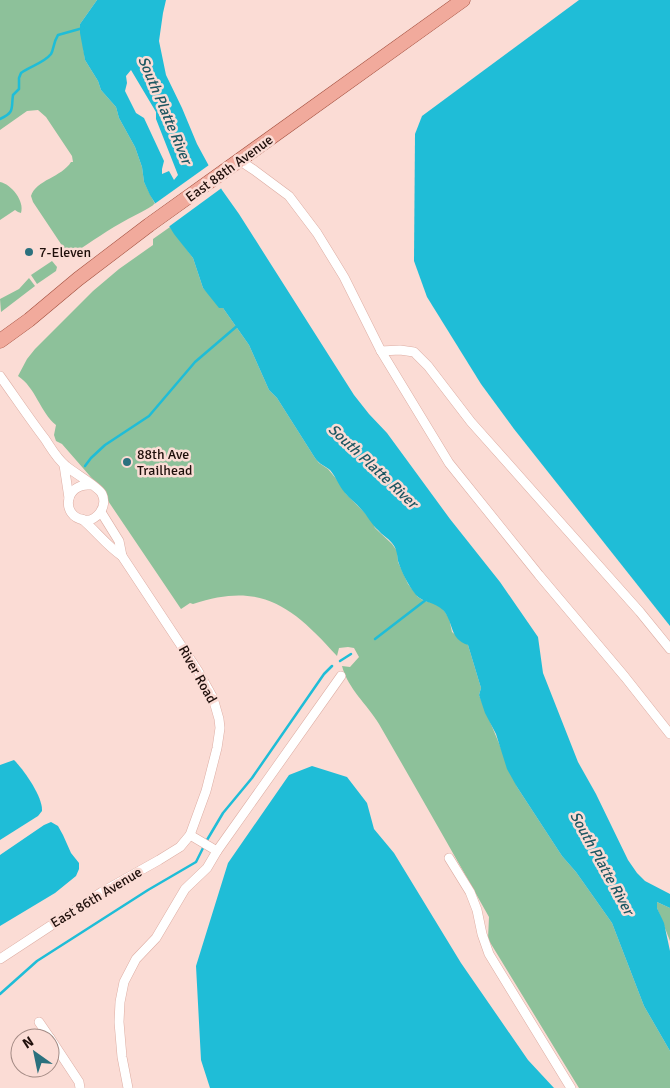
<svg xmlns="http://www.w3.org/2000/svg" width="670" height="1088" font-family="Signika,sans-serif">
<rect width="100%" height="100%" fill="#fbdcd5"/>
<g fill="#8dc19a">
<path d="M0,0H97L80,24L85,60L98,81L101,90L116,107L119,118L135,147L142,167L144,182L155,204C146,210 137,214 128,219C109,229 91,242 74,253L70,251L67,253L33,202L31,196C36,180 62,177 71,162H73L72,156L46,117L38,110L27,111L0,130Z"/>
<path d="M0,182C11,184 25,201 21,213L18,212L15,210L0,220Z"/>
<path d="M170,227L193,258L203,288L223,308L249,345L269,390L277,398L315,458L319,463L328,469L338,481L346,494L363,511L372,521L375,528L392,544L397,551L398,562L408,584L418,597L424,601L433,603L442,608L449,618L452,632L468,645L481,688L479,695L517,787L562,856L576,872L612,923L644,1006L670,1051V1088H579L488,939L489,917C453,853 416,788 379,724C367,704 348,689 342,666L350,667L359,657L354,648L348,647L339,648L337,656C292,606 261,581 193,604L190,603L181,609L96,483L62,444L56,441L54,435L56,425C40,412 36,388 18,376L27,359L35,349L93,291L119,269L153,245V239Z"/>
<polygon points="52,261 57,267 56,271 37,284 31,275"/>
<polygon points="29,278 35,286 1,312 0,299 19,289"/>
<polygon points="657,902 670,908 670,941 657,908"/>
</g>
<g fill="#1fbdd7" fill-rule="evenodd">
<path d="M97,0H166L163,13L159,41L166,75L182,108L197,144L222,190L239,214L354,395L369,414L387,433L450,519L500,582L538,637L543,673L578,762L596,794L628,860L637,873L645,881L670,894V908L657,902V908L664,923L670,951V1051L644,1006L612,923L576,872L562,856L517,787L507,769L496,734L485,713L479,695L481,688L468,645C449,639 454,622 443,610C435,602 423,603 416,595C408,585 402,573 398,561C397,554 397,549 392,543C388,538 382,535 378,530C372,525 367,515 361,509C356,503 350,499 345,493C339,486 336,477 330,470C325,466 319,464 315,458L277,398L269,390L249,345L223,308H219L203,288L193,258L174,234L150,195L144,182L142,167L135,147L119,118L116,107L101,90L98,81L85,60L80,33V24ZM131,70L156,112V119L178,175L174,180L169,171L162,174V169L164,161L144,118L136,113L125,91L127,83L126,76Z"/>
<polygon points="579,0 670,0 670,626 514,429 481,384 427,297 414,261 415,134 422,116"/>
<path d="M14,760C24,770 43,797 42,811L38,816L0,840V765Z"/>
<polygon points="312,766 347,777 367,803 374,829 394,853 461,963 528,1060 554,1088 210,1088 201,1060 196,966 228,863 289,775"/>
<polygon points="51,822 58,826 63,835 71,853 79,863 79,869 76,876 55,893 0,926 0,855 44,825"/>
</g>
<polygon fill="#fbdcd5" points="209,165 223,187 167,228 153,205"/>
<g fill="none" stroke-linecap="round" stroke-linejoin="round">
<g stroke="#1fbdd7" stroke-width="2.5">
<path d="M0,119C15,112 11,109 13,95L19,89V78L21,73C30,66 44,63 51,54C54,49 53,43 58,35L83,28"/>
<polyline points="85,466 91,458 105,445 149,416 195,362 237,326"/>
<polyline points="375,639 427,599"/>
<polyline points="340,661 351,654"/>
<polyline points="207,840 223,813 252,778 324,674 332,666"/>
<polyline points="0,994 37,961 148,890 196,862 203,848"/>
</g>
<g stroke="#ddada3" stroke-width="10">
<g id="minor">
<polyline points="239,160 254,170 289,196 317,233 344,277 381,351 449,463 539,575 625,677 670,734"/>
<polyline points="381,351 400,350 414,352 428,366 471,422 640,612 670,649"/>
<path d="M0,376C15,397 29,418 45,439C51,448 57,459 66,466C74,473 99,487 102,494C108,506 97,522 84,520C60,516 65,483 90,485"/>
<polyline points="64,465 69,498"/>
<polyline points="101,512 119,541 122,556"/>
<polyline points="190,835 217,851"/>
<polyline points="449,858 470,892 477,910 482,934 489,954 571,1088"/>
<path d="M0,959L102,892L159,860L180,847L190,835L206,791L217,748L220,728L219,719L213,698L198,671L122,556C107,546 96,531 82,519"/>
<polyline points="39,1022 50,1038"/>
<polyline points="50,1038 79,1082 80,1088"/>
<polyline points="128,1088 122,1057 119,1022 120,1002 124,982 136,959 156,938 185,889 207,868 217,851 341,676"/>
</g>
</g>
<g stroke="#a24f3e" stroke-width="15">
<polyline id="primary" points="0,341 29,320 78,279 149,225 463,0"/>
</g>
<use href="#minor" stroke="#fff" stroke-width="9"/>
<use href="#primary" stroke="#f1aa9c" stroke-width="14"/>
</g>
<g fill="#2b717e" stroke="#fbdcd5" stroke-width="2">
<circle cx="29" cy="252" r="5"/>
<circle cx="127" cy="462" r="5"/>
</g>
<g text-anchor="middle" stroke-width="5" stroke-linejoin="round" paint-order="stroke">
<g font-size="14" fill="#1f0f0b" stroke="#fbdcd5">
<text transform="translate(229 168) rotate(-36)" y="5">East 88th Avenue</text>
<text transform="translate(198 674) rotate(61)" y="5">River Road</text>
<text transform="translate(96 897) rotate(-31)" y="5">East 86th Avenue</text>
</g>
<g font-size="14" fill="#1f0f0b" stroke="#fbdcd5" text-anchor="start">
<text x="39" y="257">7-Eleven</text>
<text x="137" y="459">88th Ave<tspan x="137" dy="16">Trailhead</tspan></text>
</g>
<g font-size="15" font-style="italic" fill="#1d5762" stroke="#fbdcd5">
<text transform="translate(165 110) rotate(67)" y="5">South Platte River</text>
<text transform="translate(373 466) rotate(43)" y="5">South Platte River</text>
<text transform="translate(602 863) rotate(61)" y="5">South Platte River</text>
</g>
</g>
<g transform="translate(35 1053) rotate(327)"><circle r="24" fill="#fbdcd5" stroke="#a38a84"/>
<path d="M0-4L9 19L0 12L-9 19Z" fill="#2b717e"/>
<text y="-8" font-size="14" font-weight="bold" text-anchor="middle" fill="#1f0f0b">N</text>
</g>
</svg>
